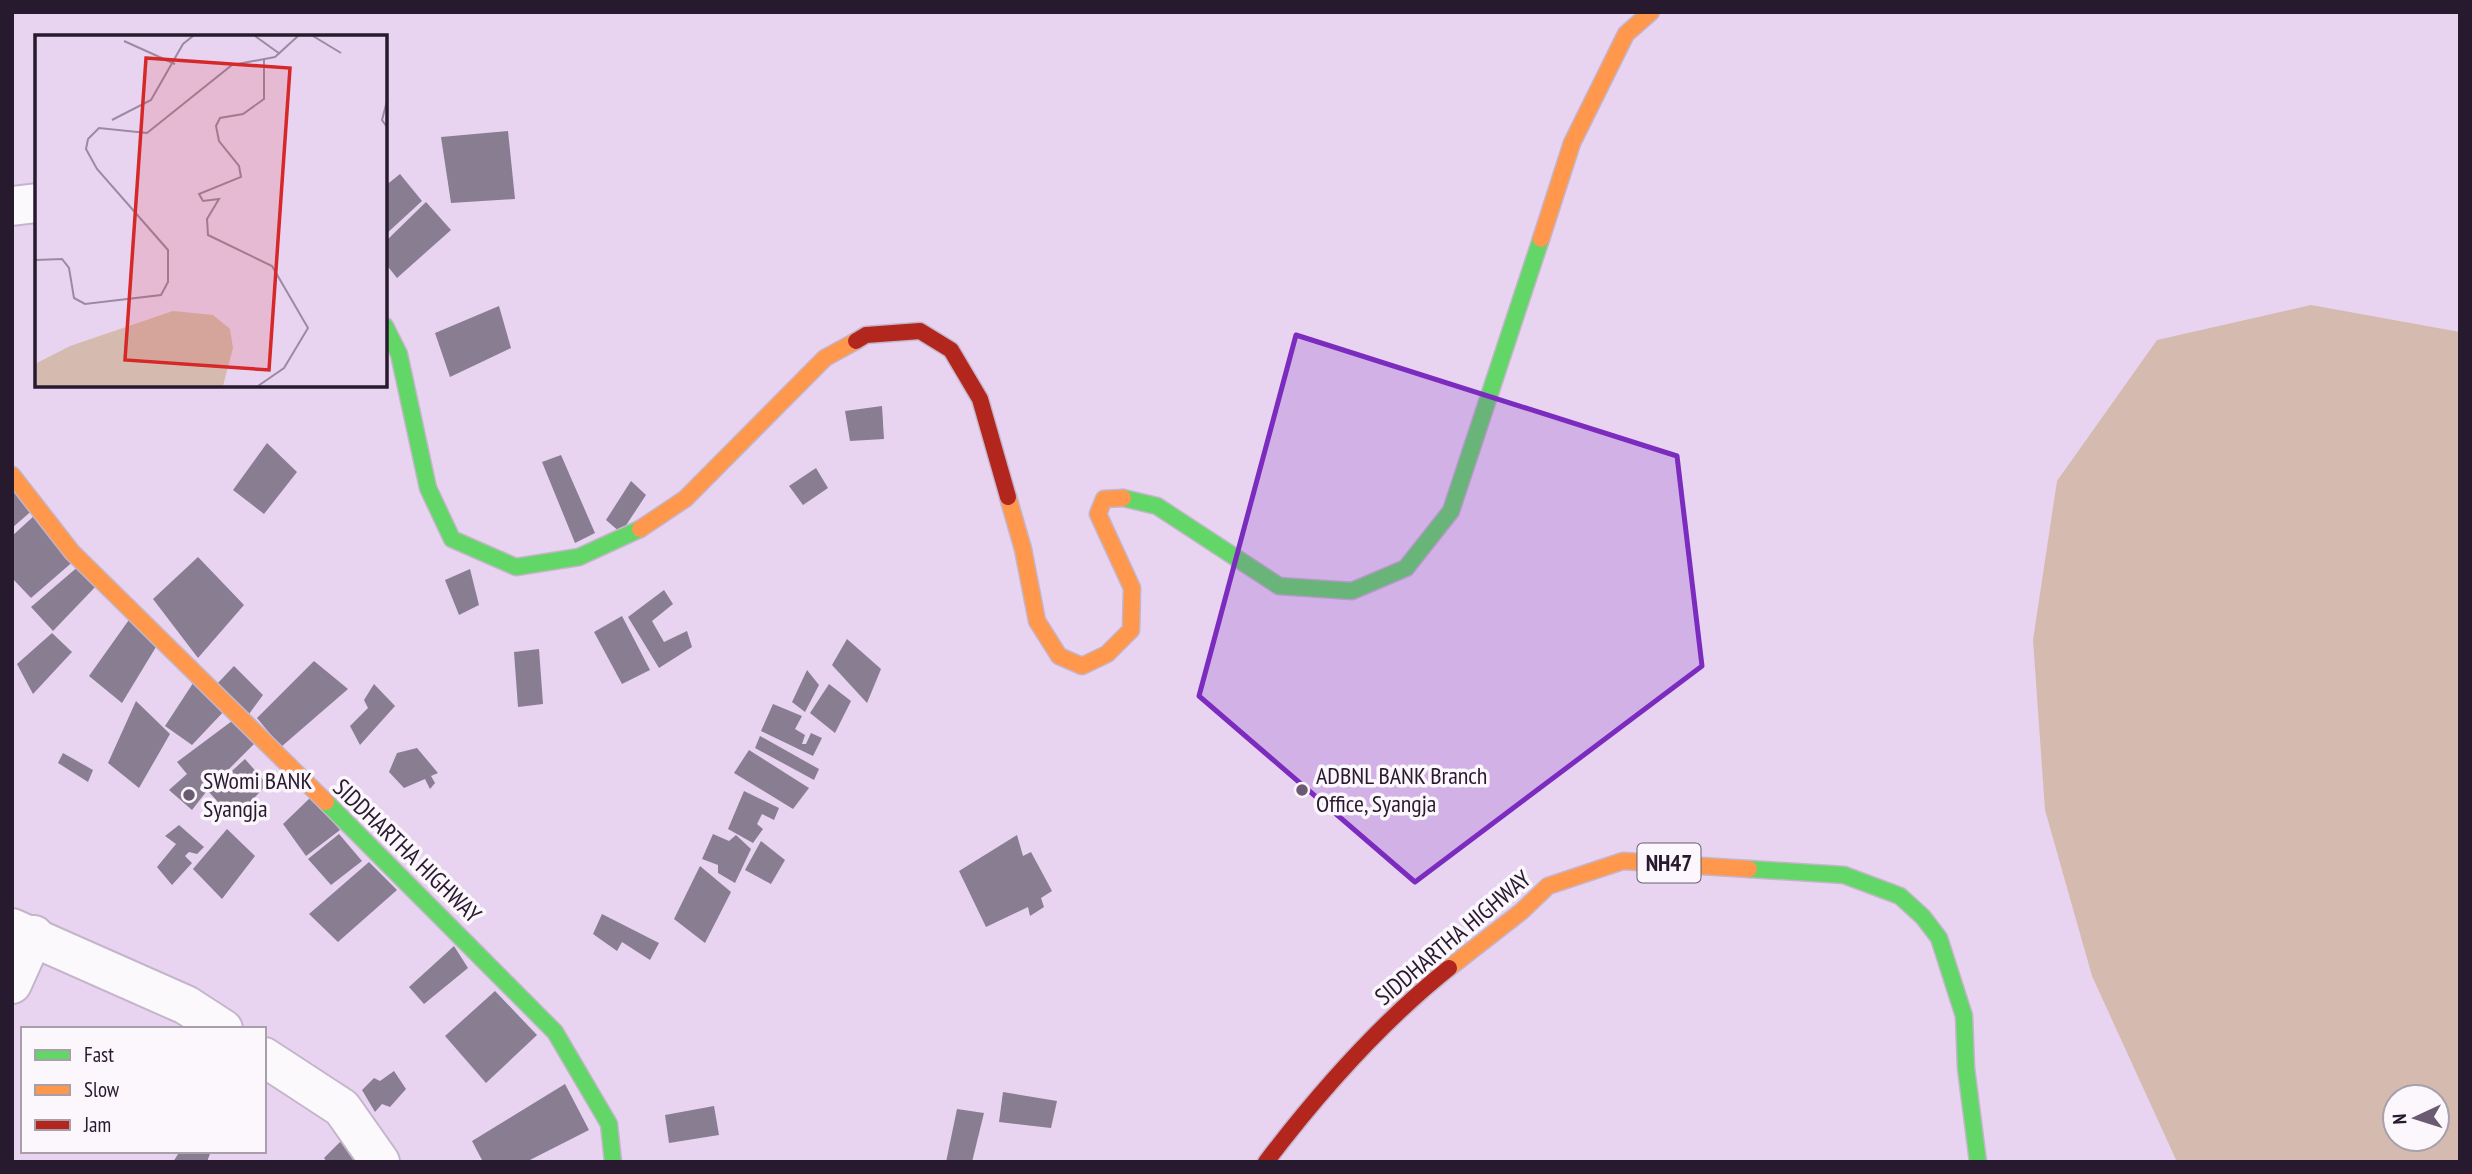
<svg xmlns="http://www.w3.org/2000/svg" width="2472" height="1174" font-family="'PT Sans Narrow',sans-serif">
<rect width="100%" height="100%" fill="#e8d4f0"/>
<path fill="#d5bbaf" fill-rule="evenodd" d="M2311,305L2460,332V1162H2177L2092,976L2045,810L2033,640L2057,481L2157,340ZM2395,1097H2437V1139H2395Z"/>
<g fill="#897d92">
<polygon points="508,131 515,199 451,203 441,137"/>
<polygon points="400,174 422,201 385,235 385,186"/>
<polygon points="426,202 451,230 397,278 385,263 385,242"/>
<polygon points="499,306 511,348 450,377 435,333"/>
<polygon points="882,406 884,439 850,441 845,411"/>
<polygon points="267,443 297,472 264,514 233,490"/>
<polygon points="561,455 595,533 575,543 542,462"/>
<polygon points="816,468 828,488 803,505 789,486"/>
<polygon points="631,481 646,495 621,533 606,520"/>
<polygon points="12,484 35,508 12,528"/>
<polygon points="35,515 76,559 31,598 12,578 12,536"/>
<polygon points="198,557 244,605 198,658 153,599"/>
<polygon points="80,565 99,583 53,631 31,607"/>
<polygon points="470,569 479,605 459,615 445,580"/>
<polygon points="664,590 673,604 652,621 664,642 687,631 692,647 659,668 628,617"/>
<polygon points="622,616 650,670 622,684 594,632"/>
<polygon points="131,617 159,642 122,703 89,676"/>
<polygon points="52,633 72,652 33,694 17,664"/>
<polygon points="847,639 881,669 867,703 832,665"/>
<polygon points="539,649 543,704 518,707 514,652"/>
<polygon points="314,661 348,689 281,747 257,718"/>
<polygon points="234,666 263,695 249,714 217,684"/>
<polygon points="807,670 819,685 805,712 792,702"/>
<polygon points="197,677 227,708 192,745 165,726"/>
<polygon points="374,684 395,706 360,745 350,726 368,708 364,700"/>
<polygon points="829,684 851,701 835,733 810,713"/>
<polygon points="136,701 170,734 139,788 108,763"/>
<polygon points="773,704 802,716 795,729 805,735 802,744 806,744 811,733 822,738 813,756 761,731"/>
<polygon points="236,718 255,743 206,792 192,810 169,790 187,774 177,762"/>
<polygon points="760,736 819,769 814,780 755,748"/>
<polygon points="417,748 438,773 431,776 435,783 430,789 425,779 404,788 389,772 397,753"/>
<polygon points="749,750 809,788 793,809 734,773"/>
<polygon points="63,753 93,770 88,782 58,763"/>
<polygon points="245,759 267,784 234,820 209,792"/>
<polygon points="744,791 779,808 774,820 762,814 757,824 763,829 753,843 728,829"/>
<polygon points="311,797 340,830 306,856 283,824"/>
<polygon points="179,825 204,847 197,854 189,852 185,856 192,863 172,885 157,867 176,844 165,836"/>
<polygon points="227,829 255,856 222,899 193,869"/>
<polygon points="339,834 362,861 331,885 308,859"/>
<polygon points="713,834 729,841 736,835 751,849 735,883 718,873 718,865 702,859"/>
<polygon points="1017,835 1023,856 1031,852 1052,891 1041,898 1044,907 1030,916 1028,907 986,927 959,871"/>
<polygon points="761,841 785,860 771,884 745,870"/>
<polygon points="369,862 397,890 338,942 309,914"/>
<polygon points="700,866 731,892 705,943 674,919"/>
<polygon points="602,914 659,943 650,960 622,942 617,951 593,934"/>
<polygon points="454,946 468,968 424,1004 409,987"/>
<polygon points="495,991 537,1035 486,1083 445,1036"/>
<polygon points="394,1071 406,1089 390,1107 382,1104 375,1112 362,1090 374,1078 380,1081"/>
<polygon points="565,1084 589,1130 526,1162 483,1162 472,1141"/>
<polygon points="1003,1092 1057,1101 1051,1128 999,1122"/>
<polygon points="714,1106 719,1135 669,1143 665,1115"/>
<polygon points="957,1109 984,1113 972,1162 946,1162"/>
<polygon points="343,1139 361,1162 327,1162 324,1158"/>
<polygon points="180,1151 211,1151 207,1162 173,1162"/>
</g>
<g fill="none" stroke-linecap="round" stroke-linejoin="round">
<g stroke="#c5b5cb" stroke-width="42">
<g id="street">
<polyline points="12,206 37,203"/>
<polyline points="12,928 186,1005 223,1029"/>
<polyline points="12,984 34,935"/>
<polyline points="264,1057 342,1108 380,1162"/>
</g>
</g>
<g stroke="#c5b5cb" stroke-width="19">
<g id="fast">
<polyline points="385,326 399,354 428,488 452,539 516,567 579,557 640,529"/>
<polyline points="1123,498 1157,506 1279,586 1352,591 1406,568 1451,511 1541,239"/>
<polyline points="326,802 555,1032 609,1124 613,1162"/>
<polyline points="1749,869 1844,875 1900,896 1923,917 1939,938 1964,1016 1966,1068 1978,1162"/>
</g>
</g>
<g stroke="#c5b5cb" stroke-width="19">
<g id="slow">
<polyline points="1541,239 1572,143 1626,34 1651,12"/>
<polyline points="12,475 72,552 326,802"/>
<polyline points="1008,497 1023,549 1037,621 1059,656 1082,666 1107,654 1131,630 1132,588 1098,514 1104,499 1123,498"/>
<polyline points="640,529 685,499 825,358 856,341"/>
<polyline points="1449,968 1522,911 1548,886 1623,861 1749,869"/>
</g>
</g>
<g stroke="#c5b5cb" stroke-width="19">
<g id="jam">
<polyline points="856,341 866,335 920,331 951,350 980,399 1008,497"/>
<path d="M1266,1162C1320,1091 1379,1024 1449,968"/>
</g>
</g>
<use href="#street" stroke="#fcf9fd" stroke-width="38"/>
<use href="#fast" stroke="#63d668" stroke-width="16"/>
<use href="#slow" stroke="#ff974d" stroke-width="16"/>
<use href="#jam" stroke="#b3261e" stroke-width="16"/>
</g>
<path fill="#7b2cbf" fill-opacity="0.2" stroke="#7b2cbf" stroke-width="5" stroke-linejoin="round" d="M1296,335L1677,456L1702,666L1415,882L1199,696Z"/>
<g fill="#6b5b72" stroke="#fbf7fc" stroke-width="2.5">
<circle cx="1302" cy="790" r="7"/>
<circle cx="189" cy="795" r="7"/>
</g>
<g text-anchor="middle" stroke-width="7" stroke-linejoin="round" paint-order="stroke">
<rect fill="#fbf7fc" stroke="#675c6c" stroke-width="2" x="1637.5" y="843.5" width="63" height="39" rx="5"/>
<g font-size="23" font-weight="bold" fill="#281a2e">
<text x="1669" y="871">NH47</text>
</g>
<g font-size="24" fill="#281a2e" stroke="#fbf7fc" text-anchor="start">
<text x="1316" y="784">ADBNL BANK Branch<tspan x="1316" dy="28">Office, Syangja</tspan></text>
<text x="203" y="789">SWomi BANK<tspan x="203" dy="28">Syangja</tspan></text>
</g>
<g font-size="24" fill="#281a2e" stroke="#fbf7fc">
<text transform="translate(407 851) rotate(44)" y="8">SIDDHARTHA HIGHWAY</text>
<text transform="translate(1453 938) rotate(-40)" y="8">SIDDHARTHA HIGHWAY</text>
</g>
</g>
<g transform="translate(35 35)">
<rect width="352" height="352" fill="#e8d4f0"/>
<path d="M138,276L178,280L195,294L198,313L188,351H0V329L35,311Z" fill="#d5bbaf"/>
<path fill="none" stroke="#9b8aa2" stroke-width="2" d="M220,1L245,19M278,1L306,18M89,6L140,29M352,66L347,85L352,92M77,85L116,65L148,9L158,1M0,225L27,224L34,233L39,263L50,269L126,260L133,247V215L62,134L51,114L53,104L64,93L112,98L197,30L240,22L263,1M223,351L249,333L273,293L237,231L173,200L172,184L184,164L168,166L164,159L206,142L204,131L184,106L181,91L185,83L208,79L229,64V25"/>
<path fill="#d62828" fill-opacity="0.15" stroke="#d62828" stroke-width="3.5" d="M111,23L255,33L234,335L90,325Z"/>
<rect width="352" height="352" fill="none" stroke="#281a2e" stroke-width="3.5"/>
</g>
<rect width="2472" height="1174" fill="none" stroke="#281a2e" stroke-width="28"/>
<rect x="21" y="1027" width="245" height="126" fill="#fbf7fc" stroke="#a79faa" stroke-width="2"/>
<rect x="35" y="1050" width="35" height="10" fill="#63d668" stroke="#a79faa" stroke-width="2"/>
<text x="84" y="1062" font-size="21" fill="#281a2e">Fast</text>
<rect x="35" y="1085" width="35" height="10" fill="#ff974d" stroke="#a79faa" stroke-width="2"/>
<text x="84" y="1097" font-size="21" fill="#281a2e">Slow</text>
<rect x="35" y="1120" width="35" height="10" fill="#b3261e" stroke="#a79faa" stroke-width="2"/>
<text x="84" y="1132" font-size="21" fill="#281a2e">Jam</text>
<g transform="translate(2416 1118) rotate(266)"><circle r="33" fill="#fbf7fc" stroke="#a79faa" stroke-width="2"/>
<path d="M0-5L12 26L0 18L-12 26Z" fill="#6b5b72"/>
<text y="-10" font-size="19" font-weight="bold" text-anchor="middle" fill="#281a2e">N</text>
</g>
</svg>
